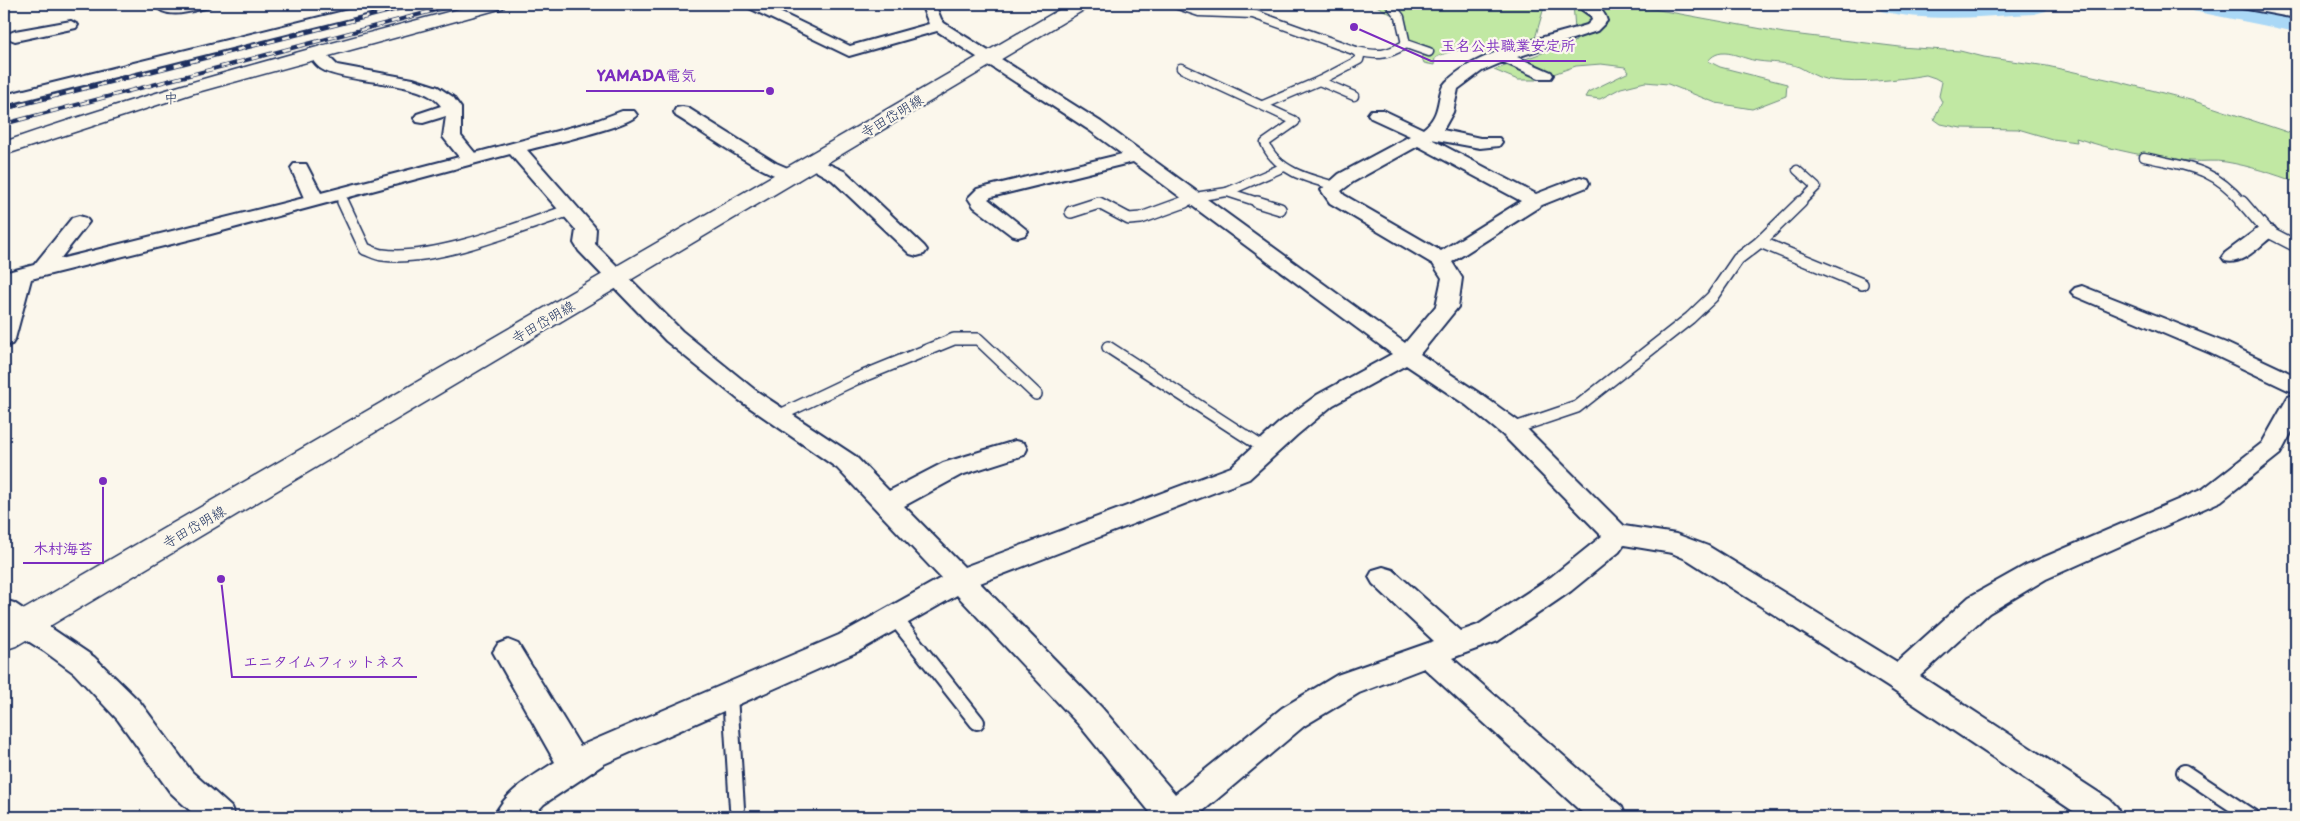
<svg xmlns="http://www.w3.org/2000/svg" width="2300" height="821" font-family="'Playpen Sans','Klee One',sans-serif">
<rect width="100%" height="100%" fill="#fbf7ec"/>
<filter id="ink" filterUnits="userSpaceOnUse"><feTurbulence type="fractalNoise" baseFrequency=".02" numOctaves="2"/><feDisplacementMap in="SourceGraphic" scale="10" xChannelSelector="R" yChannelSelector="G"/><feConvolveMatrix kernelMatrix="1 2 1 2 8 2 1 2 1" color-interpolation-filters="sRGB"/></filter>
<g filter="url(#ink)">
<g fill="#c1e8a3" stroke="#6e8c80">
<path d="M1373,4H1545L1534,42L1488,58C1473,46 1451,49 1435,58L1434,65L1424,63L1422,58L1425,53L1409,43L1396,17Z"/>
<path d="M1573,4H1626L1784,33L1900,47L1960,51L1984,57L2047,66L2120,82L2194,101L2296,135V182C2274,174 2250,166 2226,162C2215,160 2203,162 2192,161C2153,159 2113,150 2076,138L2077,142L2052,139L2018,129L1961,128L1941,124L1934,119L1942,102L1939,96L1942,82L1935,78L1926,75C1895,80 1861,84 1831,80C1819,79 1809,72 1799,67C1785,62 1772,63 1758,61C1741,59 1721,44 1708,61L1720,67L1787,84L1786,96L1752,109L1716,103L1668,84L1645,82L1621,88L1600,99L1585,97L1588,92L1629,72L1625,67L1601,64L1576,66L1536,80H1518L1494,70L1576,41Z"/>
</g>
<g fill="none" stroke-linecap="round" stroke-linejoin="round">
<g fill="#aad8f6" fill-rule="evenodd">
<path d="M1877,4H2050L2046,11L2034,14C1984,16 1931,23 1881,11Z"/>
<polygon points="2189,4 2254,4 2296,12 2296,32 2193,11"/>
</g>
<g stroke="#1b2f5e" stroke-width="11">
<g id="service-far2">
<polyline points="1175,4 1199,12 1253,14 1356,51 1360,56 1359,60 1319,81 1263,105"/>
<polyline points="1406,44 1429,52"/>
<path d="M1356,51C1379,56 1386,56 1406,44L1400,17L1390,4"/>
<path d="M1181,68L1293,120L1295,122L1265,143C1276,171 1309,179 1336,186"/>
<polyline points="1319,81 1354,96"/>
<path d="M2144,157C2188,167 2211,166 2243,203"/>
<polyline points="1797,170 1816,187 1800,203"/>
<polyline points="1227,192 1284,167"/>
<polyline points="339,194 343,203"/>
<polyline points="1182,203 1201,196 1227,192 1261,203"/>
</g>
</g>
<g stroke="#1b2f5e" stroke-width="14">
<g id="service-far1">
<path d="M343,202L365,249C371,251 377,255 383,255C435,262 520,227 570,210"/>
<polyline points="1257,202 1280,209"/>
<polyline points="2242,202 2267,231 2296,246"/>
<polyline points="1071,212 1099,203 1129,219 1141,218 1185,202"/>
<polyline points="1760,242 1801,202"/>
<polyline points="1108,347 1267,450"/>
<polyline points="778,416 856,379 954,339 978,339 1036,394"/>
<polyline points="1512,429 1577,407 1690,318 1712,297 1738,259 1760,242 1862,284"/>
</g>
</g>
<g stroke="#1b2f5e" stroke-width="18">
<g id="service">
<polyline points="894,617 977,722"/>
<polyline points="730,695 737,808"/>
<polyline points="2184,772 2252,817"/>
</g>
</g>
<g stroke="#1b2f5e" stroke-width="4">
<g id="minor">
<path d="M154,4H211L209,7C192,11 166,21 154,4Z"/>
<polygon points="366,4 383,4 370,13 4,105 4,95 360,7"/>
<path d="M745,4H763L850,46L929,24L921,4H935L941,19L944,23L1101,122L1405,343L1436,306L1442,278L1433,264L1330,203L1321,190L1339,174L1410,136L1371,118L1368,114L1371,110H1383L1423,129C1444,113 1435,93 1446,82C1478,50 1544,38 1587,25L1592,20L1591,16L1574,4C1589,3 1603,5 1607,21L1597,31L1517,57L1551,72L1553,75L1551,78H1539L1503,62L1482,71L1458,89L1453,112L1443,130L1480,138H1499L1502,142L1499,146L1480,148L1431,139L1536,194L1580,177L1587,179L1589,183L1587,187L1542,205L1452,262L1462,278L1458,307L1420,354L1482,395L1521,423L1624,526L1676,534L1708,546L1897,662L1969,597L2026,565L2203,489L2262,443L2288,397L2296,394V424L2280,454L2221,501L2046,579L1989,613L1920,676L2110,800L2117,807L2121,817H2082L1888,687L1688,560L1672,553L1624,545L1619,552L1571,591L1498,641L1452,658L1622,807L1626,817H1587L1424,668L1359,693L1304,726L1196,817H1154L1080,726L957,595L859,651L604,764L544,804L532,817H494C504,792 533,776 555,762L493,652L498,644L508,640L518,644L580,746L839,635L941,578L837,468L739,400L666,341L579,251L574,243L576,230L510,154L196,238L31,279L15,339L12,344L4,346V301L9,284L4,285V273L34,265L72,218L79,216L86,218L89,222L60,259L304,198L291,168L294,164H306L321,193L459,157L443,137L446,116L423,123L417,122L414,118L417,114L441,106C426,81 353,84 325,71C317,68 312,59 307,52L309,49H321L337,65L413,79L438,87L453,97L461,108V136L475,153L598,120L622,111H634L637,115C628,127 546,145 527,150L593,225L596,229L595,244L682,331L755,390L855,456L889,491L943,463L1015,441L1024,443L1027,449L1024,455L961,475L904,506L964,567L1231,467L1279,423L1317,395L1392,354L1133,162L991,197L988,199L1028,231L1025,235L1018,237L1011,235L974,207L968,198L977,189L1122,154L1089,130L937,31L849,56L747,7ZM1418,146L1521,201L1441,251L1344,195L1341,191L1353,182ZM1406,365L1466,405L1503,435L1602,536L1551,577L1478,625L1461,631L1393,570L1383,567L1373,570L1369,577L1373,584L1434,641L1337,675L1282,708L1175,794L1102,708L980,583L1249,479L1297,435L1333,405Z"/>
<polygon points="2235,4 2264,4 2296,10 2296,18 2242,8"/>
<polygon points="71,21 78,25 76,28 15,41 10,39 7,36 10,33 15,31"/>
<path d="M682,107L688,108L776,163L797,172L799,176L797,180C775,185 698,129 676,116L674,112L676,108Z"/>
<polygon points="813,157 846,172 924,246 927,250 924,254 917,256 910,254 832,180 807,166 804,162 807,158"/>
<path d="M2267,225L2274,227L2277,231L2274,235C2260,245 2243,266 2225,261L2222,257L2225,253L2260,227Z"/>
<polygon points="2082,286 2226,343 2296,376 2296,392 2288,390 2210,353 2075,296 2071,292 2075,288"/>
<polygon points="4,600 14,603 94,657 140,702 192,772 231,807 235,817 197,817 170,792 118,720 74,673 44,651 4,626"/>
</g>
</g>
<g stroke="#1b2f5e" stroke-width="3">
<path id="tertiary" d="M478,4H505L503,8L194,93L4,155V142C160,88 319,46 478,4Z"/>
</g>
<g stroke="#1b2f5e" stroke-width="3">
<polygon id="secondary" points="1069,4 1089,4 1087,8 16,646 4,650 4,621"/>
</g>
<use href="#service-far2" stroke="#fbf7ec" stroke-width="8"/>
<use href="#service-far1" stroke="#fbf7ec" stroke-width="11"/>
<use href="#service" stroke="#fbf7ec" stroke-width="14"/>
<use href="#minor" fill="#fbf7ec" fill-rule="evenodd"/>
<use href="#tertiary" fill="#fbf7ec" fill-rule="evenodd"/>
<use href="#secondary" fill="#fbf7ec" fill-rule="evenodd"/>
<g stroke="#1b2f5e" stroke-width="4">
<g id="rail">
<polyline points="4,109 418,4"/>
<polyline points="4,124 459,4"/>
</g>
</g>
<use href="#rail" stroke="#fbf7ec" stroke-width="2.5" stroke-dasharray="8" stroke-linecap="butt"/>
</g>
</g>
<g text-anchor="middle" stroke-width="4.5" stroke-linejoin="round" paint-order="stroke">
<g font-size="14" fill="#1b2f5e" stroke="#fbf7ec">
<text x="171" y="103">中</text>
</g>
<g font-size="14" fill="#1b2f5e" stroke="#fbf7ec">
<text transform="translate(892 116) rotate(-31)" y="5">寺田岱明線</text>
<text transform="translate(543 322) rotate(-30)" y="5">寺田岱明線</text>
<text transform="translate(194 527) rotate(-30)" y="5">寺田岱明線</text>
</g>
</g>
<path fill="none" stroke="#7b2cbf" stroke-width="2" d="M1354 27L1431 61H1586M770 91L705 91H586M103 481L103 563H23M221 579L232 677H417"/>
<g fill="#7b2cbf" stroke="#fbf7ec" stroke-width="2">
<circle cx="1354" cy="27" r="5"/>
<circle cx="770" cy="91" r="5"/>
<circle cx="103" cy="481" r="5"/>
<circle cx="221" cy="579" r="5"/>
</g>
<g font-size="15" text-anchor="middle" font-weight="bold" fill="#7b2cbf" stroke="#fbf7ec" stroke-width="4.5" stroke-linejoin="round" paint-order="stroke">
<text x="1508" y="51">玉名公共職業安定所</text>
<text x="646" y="81">YAMADA電気</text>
<text x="63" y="554">木村海苔</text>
<text x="324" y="667">エニタイムフィットネス</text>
</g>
<rect width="2300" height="821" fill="none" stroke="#fbf7ec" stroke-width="20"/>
<rect x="10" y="10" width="2280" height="801" fill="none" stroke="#1b2f5e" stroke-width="2" filter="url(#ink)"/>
</svg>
